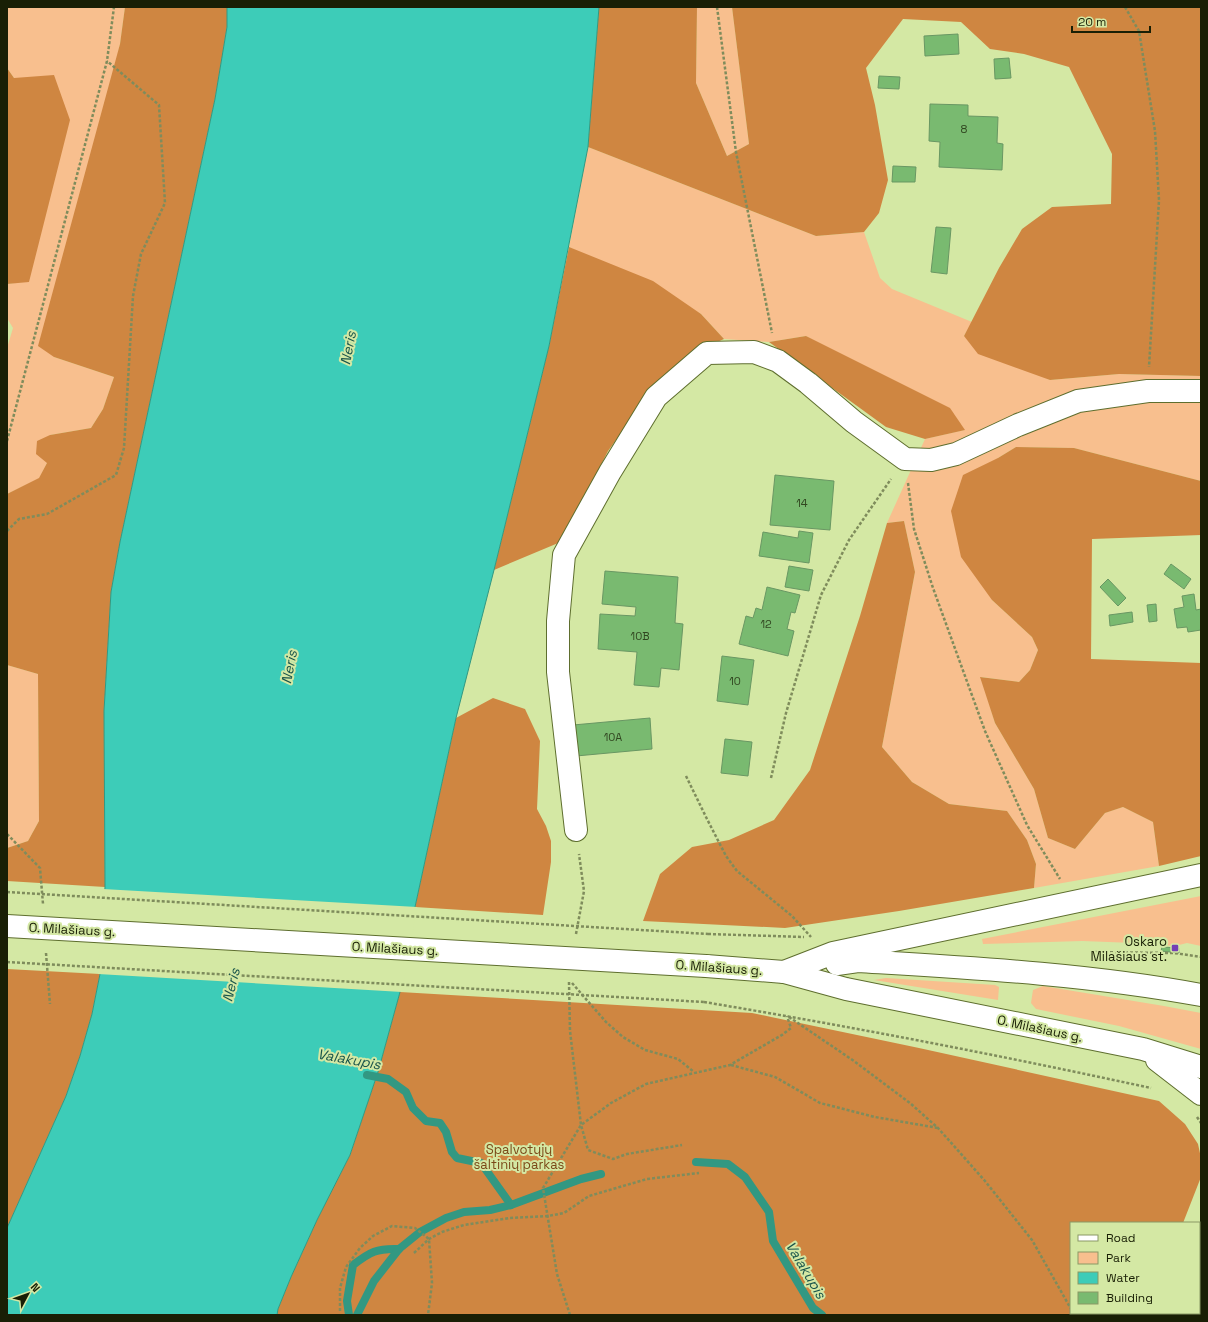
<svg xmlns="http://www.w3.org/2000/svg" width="1208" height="1322" font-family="'Space Grotesk',sans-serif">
<rect width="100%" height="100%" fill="#d4e8a4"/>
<g fill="#f8bf8e">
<polygon points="7,7 125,7 120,44 54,357 114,377 103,409 91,428 50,435 47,463 39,479 7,494 7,348 13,328 7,318 7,284 29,281 14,78 7,68"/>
<polygon points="697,7 732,7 749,144 727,156 696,83"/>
<polygon points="588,147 816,236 864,232 880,278 892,289 972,322 964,336 1050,380 1119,374 1201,376 1201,481 1074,448 1016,447 998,458 992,600 1032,637 1038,650 1030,670 1019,682 981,677 995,723 1034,789 1048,838 1075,849 1105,813 1123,807 1153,822 1159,866 1034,888 1036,864 1027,840 1007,811 949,804 912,782 882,747 915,572 904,521 887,523 925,439 964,430 806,336 769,342 724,339 701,314 569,247"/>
<polygon points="7,665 38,674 39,821 28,841 7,848"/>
<polygon points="1201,896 1201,946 1187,943 1175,946 1134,943 1082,941 983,944 982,939"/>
<polygon points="886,978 995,985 999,987 998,1000 874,980"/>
<polygon points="1043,986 1164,1006 1201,1013 1201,1049 1119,1026 1036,1009 1031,1003 1033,990"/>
</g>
<g fill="#cf8641">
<polygon points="125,7 227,7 227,27 215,99 120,542 111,592 104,711 105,887 7,881 7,848 28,841 39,821 38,674 7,665 7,494 39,478 47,463 36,454 37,441 50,435 91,428 103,409 114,377 54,357 38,346 120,44"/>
<polygon points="599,7 697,7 696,83 727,156 749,144 732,7 1201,7 1201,376 1119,374 1050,380 978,354 964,336 999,268 1022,229 1052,207 1111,204 1112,154 1069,67 1024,54 990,49 961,22 903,19 866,68 875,105 888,180 879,213 864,232 816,236 588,147"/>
<polygon points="7,68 14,78 54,75 70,120 29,282 7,284"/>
<polygon points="569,247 653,281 701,314 724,339 692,353 652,390 608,451 563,541 494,570 549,346"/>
<polygon points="806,336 950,408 965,430 925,439 886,427 769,342"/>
<polygon points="1016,447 1074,448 1201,481 1201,535 1092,539 1091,659 1201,663 1201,856 1159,866 1153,822 1123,807 1105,813 1075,849 1048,838 1034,789 995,723 980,677 1019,682 1030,670 1038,650 1032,637 992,600 961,557 951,511 963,475 998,458"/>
<polygon points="904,521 915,572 882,747 912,782 949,804 1007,811 1027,840 1036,864 1034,888 899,911 785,928 643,921 660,874 692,847 729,840 774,820 810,770 860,616 887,523"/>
<polygon points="493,698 525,709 540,741 537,809 546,826 551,841 551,862 543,915 415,907 456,718"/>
<polygon points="7,969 100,974 92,1014 80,1056 66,1096 7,1228"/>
<polygon points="400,992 752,1013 919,1048 1159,1101 1185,1124 1198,1144 1201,1158 1201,1177 1183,1223 1071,1223 1071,1313 1142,1313 1141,1315 277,1315 278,1309 291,1277 317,1220 350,1155 378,1072"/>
</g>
<polygon fill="#3dccb8" stroke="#329882" points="227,7 599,7 588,147 549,346 494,570 456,718 415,907 400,992 378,1072 350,1155 317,1220 291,1277 278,1309 277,1315 7,1315 7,1228 66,1096 80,1056 92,1014 100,974 105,887 104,711 111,592 120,542 215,99 227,27"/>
<polygon fill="#d4e8a4" points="103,889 417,907 402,992 98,974"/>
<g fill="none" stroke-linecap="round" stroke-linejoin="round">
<g stroke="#329882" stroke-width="8">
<polyline points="367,1075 388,1079 406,1092 413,1108 426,1121 440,1123 446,1132 452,1152 457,1158 481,1163 511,1205"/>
<polyline points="696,1162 728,1164 745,1177 769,1212 773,1241 813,1308 822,1315"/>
<path d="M349,1315L347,1301L353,1265C370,1252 377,1248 399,1249"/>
<polyline points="357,1315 374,1281 399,1249 420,1232 446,1218 464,1212 490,1210 511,1205 581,1179 601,1174"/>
</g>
</g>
<g fill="#79ba70" stroke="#699763">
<polygon points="958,34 959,54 925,56 924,36"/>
<polygon points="1009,58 1011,78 995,79 994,59"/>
<polygon points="879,76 900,77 899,89 878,88"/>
<polygon points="930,104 968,105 968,116 998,117 997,143 1003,144 1002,170 939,167 940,142 929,141"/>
<polygon points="893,166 916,167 915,182 892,182"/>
<polygon points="936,227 951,228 947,274 931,272"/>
<polygon points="775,475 834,481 830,530 770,525"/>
<polygon points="799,531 813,533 809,563 759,556 763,532 798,538"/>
<polygon points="1171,564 1191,579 1184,589 1164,574"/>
<polygon points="789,566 813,570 809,591 785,587"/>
<polygon points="605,571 678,577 675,623 683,624 679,670 661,668 659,687 634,685 637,652 598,649 600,614 635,616 636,607 602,604"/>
<polygon points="1108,579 1126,598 1118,606 1100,587"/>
<polygon points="767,587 800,595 795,613 791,612 787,629 794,631 788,656 739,644 746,616 753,618 756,608 762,610"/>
<polygon points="1194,594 1196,610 1201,609 1201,630 1188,632 1187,627 1177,628 1174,609 1184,607 1182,596"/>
<polygon points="1156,604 1157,621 1149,622 1147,605"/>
<polygon points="1132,612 1133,622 1110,626 1109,615"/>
<polygon points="722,656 754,660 748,705 717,701"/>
<polygon points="650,718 652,749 576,756 573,725"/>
<polygon points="725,739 752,742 748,776 721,773"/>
<polygon points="1162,947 1179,948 1179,953 1161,951"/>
</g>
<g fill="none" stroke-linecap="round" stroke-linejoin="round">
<g stroke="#5e6e2e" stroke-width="24">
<polyline id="street" points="576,830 558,672 558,621 564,555 610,472 656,397 707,353 754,352 778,361 808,383 854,422 905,459 931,460 956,454 1018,425 1078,401 1148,391 1201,391"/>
</g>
<g stroke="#5e6e2e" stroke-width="24">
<g id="primary">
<path d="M837,964L858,961C973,968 1088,974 1201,995"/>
<polyline points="706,966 784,972 846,989 1143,1049 1201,1067"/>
<polyline points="784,972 833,953 1201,875"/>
<polyline points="1157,1060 1201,1094"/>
<polyline points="1199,1315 1201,1310"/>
</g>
</g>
<g stroke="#7f8c5c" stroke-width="2.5" stroke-dasharray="3 2" stroke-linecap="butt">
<polyline points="717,7 736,152 772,333"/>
<polyline points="1125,7 1139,31 1155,131 1159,200 1149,367"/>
<polyline points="7,441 107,61 114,7"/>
<polyline points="908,483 914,529 933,588 985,731 1027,825 1060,879"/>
<polyline points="7,531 19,519 47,514 116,475 124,448 133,296 141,254 165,203 159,105 107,61"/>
<polyline points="686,776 707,819 726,856 737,871 792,916 811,937"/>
<polyline points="771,778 786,713 821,595 849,540 891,479"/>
<polyline points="7,834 40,868 43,904"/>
<polyline points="576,934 584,891 579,854"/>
<polyline points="708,934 804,937"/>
<polyline points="1090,952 1174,953 1201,957"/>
<polyline points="46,953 50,1004"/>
<polyline points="569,982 570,1031 581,1125 588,1150 613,1159 627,1154 682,1145"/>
<polyline points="572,983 606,1022 623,1037 645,1050 678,1059 694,1072"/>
<path d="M704,1002C854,1027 1003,1056 1151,1088"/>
<polyline points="789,1017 854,1061 910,1103 938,1128 985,1181 1032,1240 1071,1309"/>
<polyline points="731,1065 775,1077 820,1103 875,1117 938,1128"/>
<polyline points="1197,1117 1201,1123"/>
<polyline points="414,1253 429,1239 442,1232 464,1225 510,1218 548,1216 564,1213 589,1196 647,1179 699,1173"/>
<polyline points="340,1311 340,1288 346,1267 360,1248 373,1236 392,1226 415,1228 429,1239 432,1283 428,1315"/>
<polyline points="1073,1313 1074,1315"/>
<polyline points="570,1315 557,1274 543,1188 581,1125 611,1103 646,1084 730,1065 782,1035 791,1028 787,1016"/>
</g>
<use href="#street" stroke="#fff" stroke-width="22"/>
<use href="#primary" stroke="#fff" stroke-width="22"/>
<g stroke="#5e6e2e" stroke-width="24" stroke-linecap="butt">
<polyline id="primary-bridge" points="7,926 706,966"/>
</g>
<g stroke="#7f8c5c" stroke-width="2.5" stroke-dasharray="3 2" stroke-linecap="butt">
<polyline points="7,892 708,934"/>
<polyline points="7,962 704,1002"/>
</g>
<use href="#primary-bridge" stroke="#fff" stroke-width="22"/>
</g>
<rect fill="#753eb5" stroke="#d4e8a4" stroke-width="1.5" x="1171" y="944" width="8" height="8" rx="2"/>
<g text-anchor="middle" stroke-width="4" stroke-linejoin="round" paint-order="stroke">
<g font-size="11" fill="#314620">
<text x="964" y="133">8</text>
<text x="802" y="507">14</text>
<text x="766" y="628">12</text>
<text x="640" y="640">10B</text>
<text x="735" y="685">10</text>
<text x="613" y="741">10A</text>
</g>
<g font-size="13" fill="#191f05" stroke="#d4e8a4">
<text transform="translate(72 929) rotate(3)" y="5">O. Milašiaus g.</text>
<text transform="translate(395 948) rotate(3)" y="5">O. Milašiaus g.</text>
<text transform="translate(719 967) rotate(4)" y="5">O. Milašiaus g.</text>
<text transform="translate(1040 1028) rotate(12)" y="5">O. Milašiaus g.</text>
</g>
<g font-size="13" fill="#191f05" stroke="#d4e8a4" text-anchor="end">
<text x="1167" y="946">Oskaro<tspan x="1167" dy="15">Milašiaus st.</tspan></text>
</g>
<g font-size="13" fill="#7b4918" stroke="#d4e8a4">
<text x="519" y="1154">Spalvotųjų<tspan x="519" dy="15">šaltinių parkas</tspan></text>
</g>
<g font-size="14" font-style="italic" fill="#19544b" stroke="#d4e8a4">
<text transform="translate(348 348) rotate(-79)" y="5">Neris</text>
<text transform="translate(289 667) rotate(-79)" y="5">Neris</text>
<text transform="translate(231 985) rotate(-76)" y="5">Neris</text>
<text transform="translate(349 1059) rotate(10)" y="5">Valakupis</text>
<text transform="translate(806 1270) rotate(59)" y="5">Valakupis</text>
</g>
</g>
<rect width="1208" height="1322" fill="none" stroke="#191f05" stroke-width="16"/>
<rect x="1070" y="1222" width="130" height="92" fill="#d4e8a4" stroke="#899864"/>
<rect x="1078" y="1235" width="20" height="6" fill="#ffffff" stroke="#899864"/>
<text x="1106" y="1242" font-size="12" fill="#191f05">Road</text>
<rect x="1078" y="1252" width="20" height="12" fill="#f8bf8e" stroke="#899864"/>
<text x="1106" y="1262" font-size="12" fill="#191f05">Park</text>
<rect x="1078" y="1272" width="20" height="12" fill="#3dccb8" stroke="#899864"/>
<text x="1106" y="1282" font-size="12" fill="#191f05">Water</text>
<rect x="1078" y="1292" width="20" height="12" fill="#79ba70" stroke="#899864"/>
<text x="1106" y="1302" font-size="12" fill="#191f05">Building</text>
<g transform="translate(28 1294) rotate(49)" stroke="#d4e8a4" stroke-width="3" paint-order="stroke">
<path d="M0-3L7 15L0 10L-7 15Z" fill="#191f05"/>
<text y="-6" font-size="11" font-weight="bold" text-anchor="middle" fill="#191f05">N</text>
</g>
<path d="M1072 26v6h78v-6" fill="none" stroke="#191f05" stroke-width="2"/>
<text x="1078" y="26" font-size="12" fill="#191f05" stroke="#d4e8a4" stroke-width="3" paint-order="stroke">20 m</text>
</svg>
